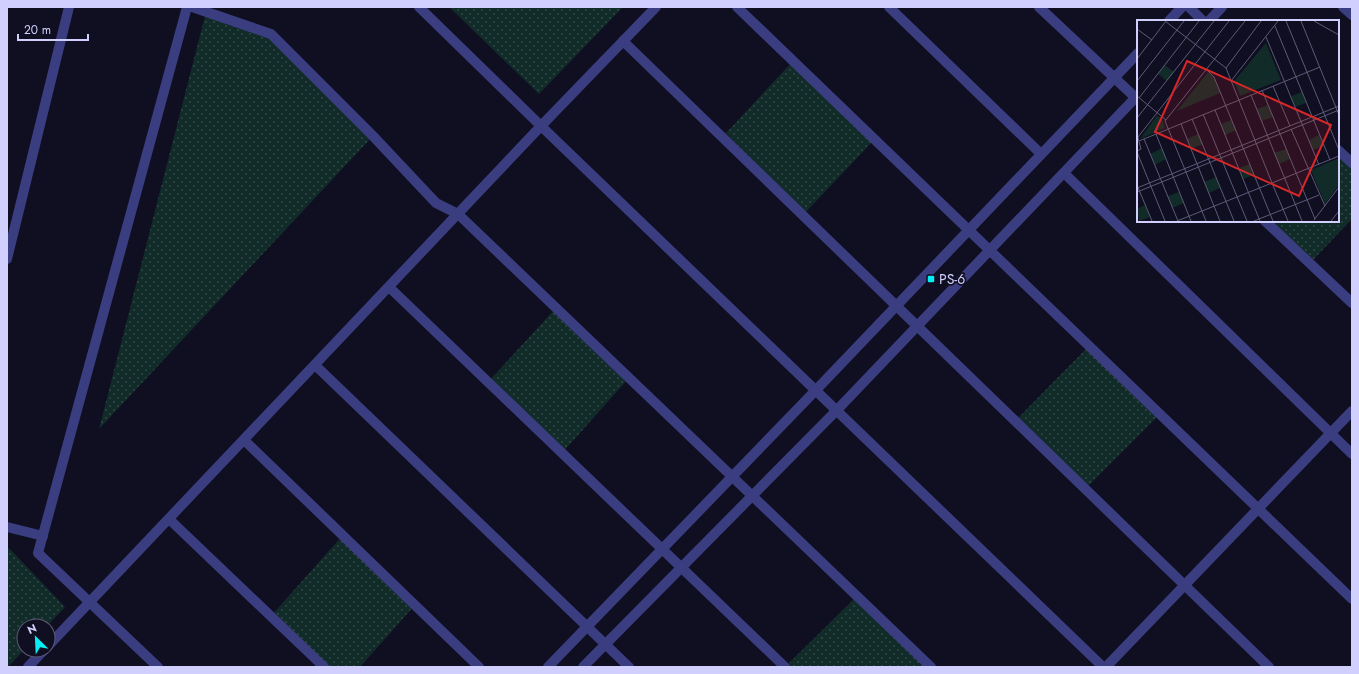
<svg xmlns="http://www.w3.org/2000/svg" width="1359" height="674" font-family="Jost,sans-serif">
<defs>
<pattern id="park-dots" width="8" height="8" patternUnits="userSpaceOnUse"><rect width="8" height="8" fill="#112b28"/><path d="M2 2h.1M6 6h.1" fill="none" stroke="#334948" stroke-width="1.8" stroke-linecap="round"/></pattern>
</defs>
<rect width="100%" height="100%" fill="#100e21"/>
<g fill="url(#park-dots)">
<polygon points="449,7 623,7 539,94"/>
<polygon points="206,12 271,34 373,136 99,429"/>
<polygon points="793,61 875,139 803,215 726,133"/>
<polygon points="1338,150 1352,163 1352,219 1312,261 1267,221 1338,221"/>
<polygon points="556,308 629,378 562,453 488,382"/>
<polygon points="1089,346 1160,414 1085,489 1015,421"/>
<polygon points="343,535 415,605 360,667 324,667 271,616"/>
<polygon points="7,548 10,549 65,607 47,626 24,626 24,650 8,667"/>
<polygon points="857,596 928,667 785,667"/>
</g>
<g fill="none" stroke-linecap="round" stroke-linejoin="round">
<g stroke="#3a3d7f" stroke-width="10">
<polyline points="192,7 271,34 373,136 436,203 458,214 931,667"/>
<polyline points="737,7 1352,599"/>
<polyline points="889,7 1041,154"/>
<polyline points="1039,7 1138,100"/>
<polyline points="1189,7 1203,21"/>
<polyline points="1343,7 1352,15"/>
<polyline points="623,41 1269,667"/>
<polyline points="1338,150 1352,163"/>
<polyline points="1064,173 1352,454"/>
<polyline points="1265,221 1352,303"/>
<polyline points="7,259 69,7"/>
<polyline points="389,287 785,667"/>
<polyline points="315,365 629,667"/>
<polyline points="244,440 479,667"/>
<polyline points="169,519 324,667"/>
</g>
<g stroke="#3a3d7f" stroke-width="10">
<polyline points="419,7 541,126 1103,667"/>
<polyline points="1169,21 1182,7"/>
<polyline points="1209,21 1222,7"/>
<polyline points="7,527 43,536"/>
<polyline points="48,646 541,126 656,7"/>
<polyline points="28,667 44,650"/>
<polyline points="158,667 38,553 187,7"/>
<polyline points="548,667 816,390 1138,53"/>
<polyline points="583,667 837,410 1138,95"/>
<polyline points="1106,667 1352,411"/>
</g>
</g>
<rect fill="#06eef4" stroke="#100e21" stroke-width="1.5" x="927" y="275" width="8" height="8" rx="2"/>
<g text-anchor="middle" stroke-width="3.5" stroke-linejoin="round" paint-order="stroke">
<g font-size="14" fill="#d1cffe" stroke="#100e21" text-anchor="start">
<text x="939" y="284">PS-6</text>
</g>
</g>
<g transform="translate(1137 20)">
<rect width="202" height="202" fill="#100e21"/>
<path d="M129,23L144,60L103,76L97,61ZM28,45L37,52L30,61L21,54ZM71,52L77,57L83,73L40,91ZM165,72L169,83L158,87L154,76ZM131,85L136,97L125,101L120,89ZM20,95L25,99L28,108L3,119ZM94,100L99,110L88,115L84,104ZM61,114L66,124L54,129L50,119ZM182,115L187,126L176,130L172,120ZM25,128L29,139L18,145L13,134ZM149,129L153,139L142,144L137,133ZM202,138V165L188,184L174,150ZM113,144L117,155L106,159L102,148ZM79,157L83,168L72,173L67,162ZM42,172L47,183L35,188L31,176ZM8,185L13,197L2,201L0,189Z" fill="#112b28"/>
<path fill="none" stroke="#5d5b79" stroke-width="1" d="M28,1L89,48L135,163L202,136M149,1L202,130M164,1L202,95M177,1L202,15M138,6L193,140M0,9L15,20M129,17L182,145M0,39L29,1M89,48L124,1M70,50L77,57L136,201M0,61L47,1M94,61L141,1M136,66L153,106M125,70L178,199M114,75L165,201M0,76L29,100M2,78L62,1M78,90L123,201M66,94L110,201M0,98L77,1M55,99L97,201M44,104L83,201M154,109L188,186M0,114L4,129L0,131M19,114L54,201M1,117L92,1M7,119L41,201M2,121L183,47M0,132L28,201M0,165L15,201M0,168L202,86M0,172L202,90M177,200L202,167M40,201L135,163L151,201M69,201L28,101L108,1M117,201L182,175M194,201L202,191"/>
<path fill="#d62828" fill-opacity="0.15" stroke="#d62828" stroke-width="2" d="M50,41L194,105L162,176L18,112Z"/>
<rect width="202" height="202" fill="none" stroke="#d1cffe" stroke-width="2"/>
</g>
<rect width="1359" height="674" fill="none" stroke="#d1cffe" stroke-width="16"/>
<g transform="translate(36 638) rotate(336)"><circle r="19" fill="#100e21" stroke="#5d5b79"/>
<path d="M0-3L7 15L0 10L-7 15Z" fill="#06eef4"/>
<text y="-6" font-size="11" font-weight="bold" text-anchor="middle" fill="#d1cffe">N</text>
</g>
<path d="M18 34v6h70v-6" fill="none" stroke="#d1cffe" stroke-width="2"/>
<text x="24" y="34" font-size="12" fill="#d1cffe" stroke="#100e21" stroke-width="3" paint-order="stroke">20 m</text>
</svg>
